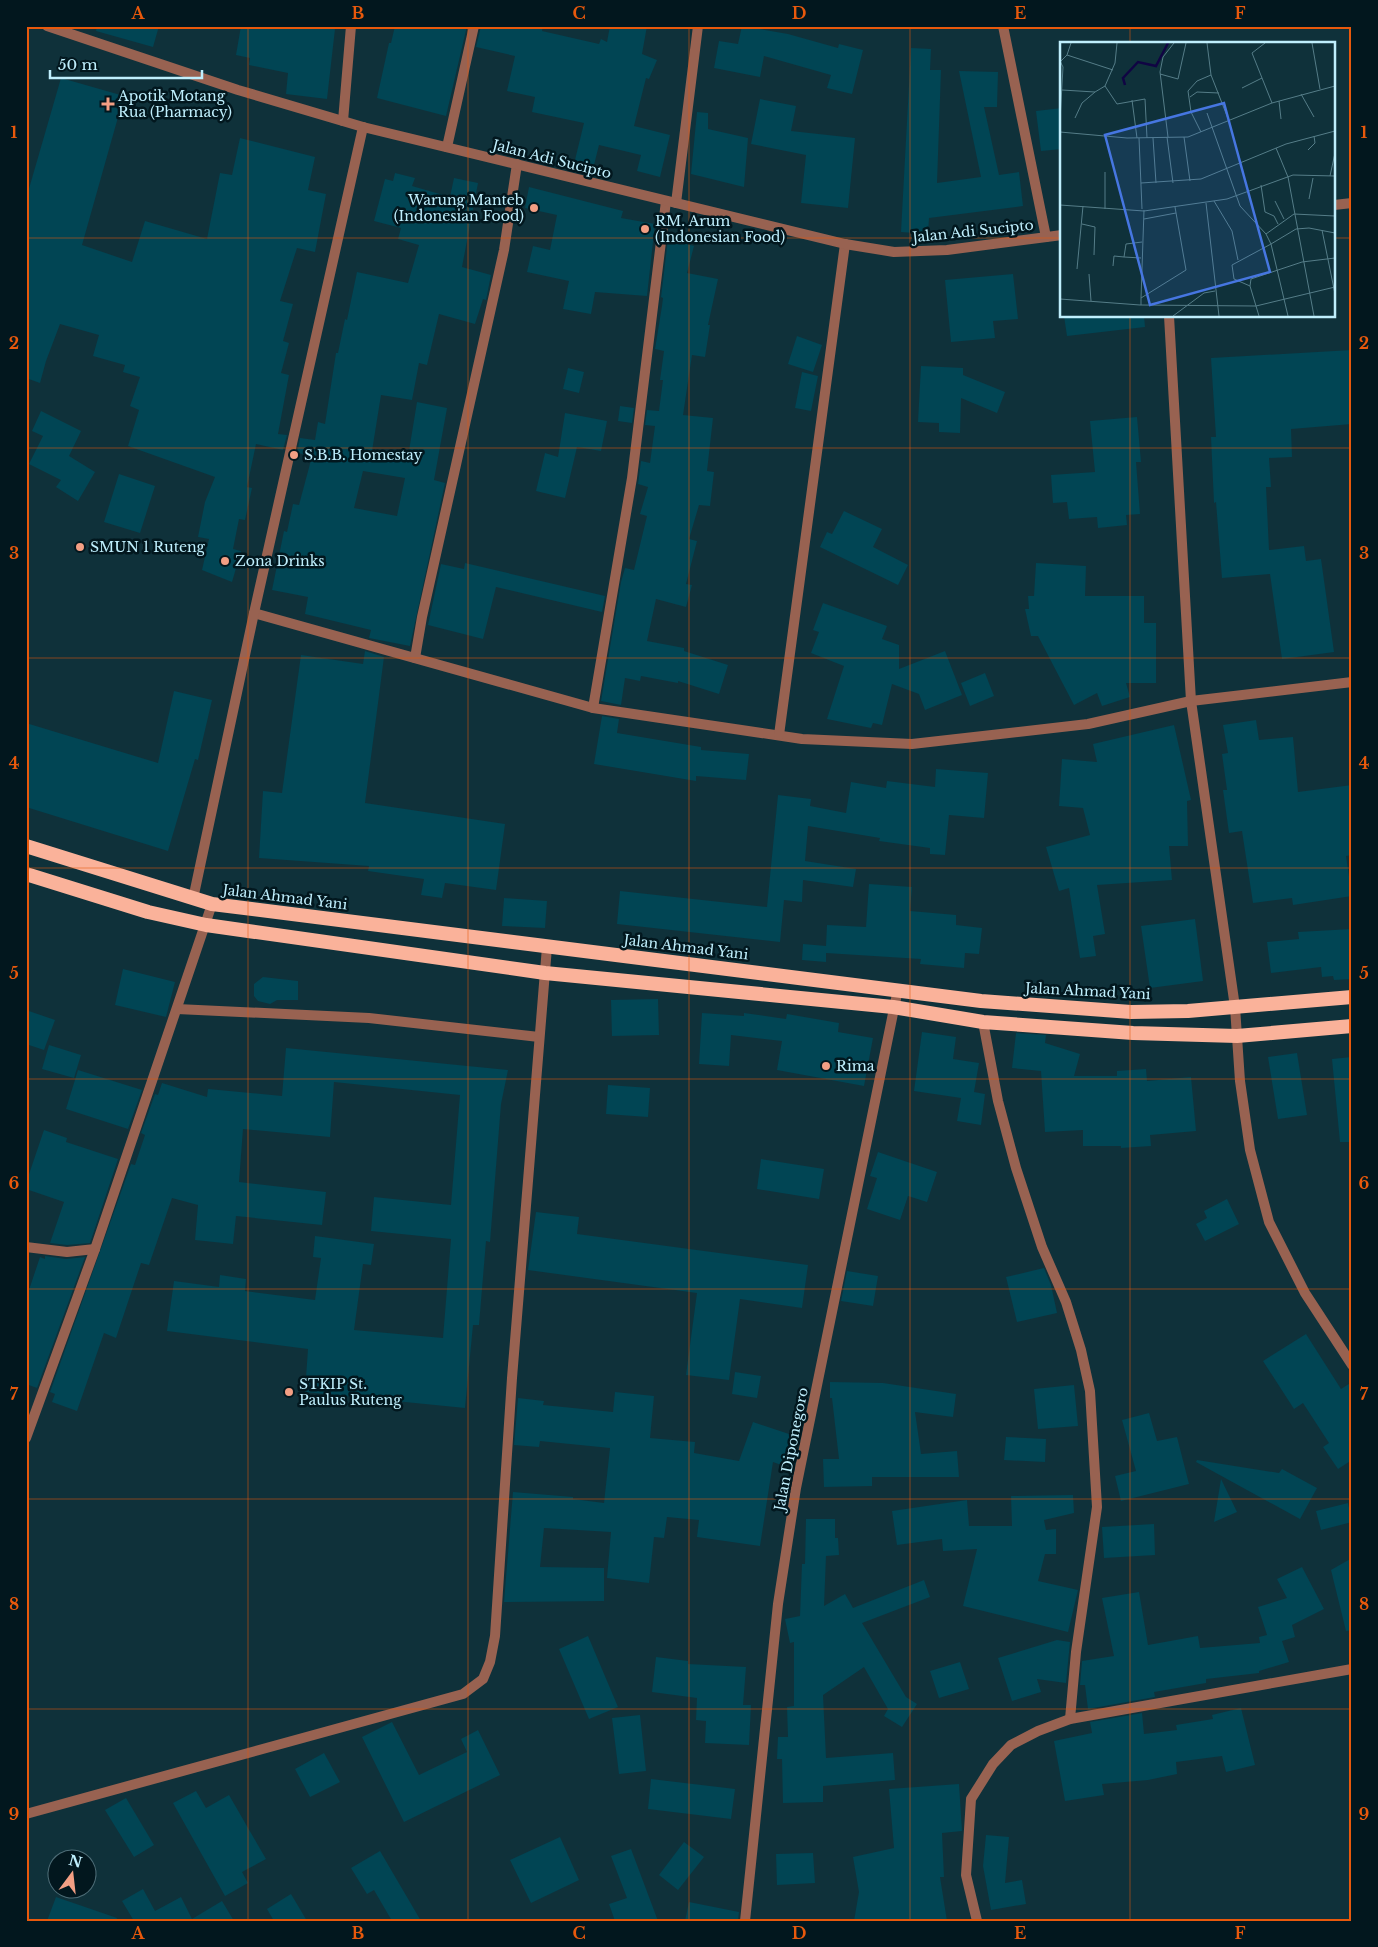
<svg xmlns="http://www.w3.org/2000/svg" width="1378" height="1947" font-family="'Libre Baskerville',serif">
<rect width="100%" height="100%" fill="#0f313a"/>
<g fill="#014554" fill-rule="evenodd">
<polygon points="97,26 159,26 153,47 96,31"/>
<polygon points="241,26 309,26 335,29 327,99 286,94 288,73 249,65 250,58 236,55"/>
<polygon points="395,26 467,26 446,116 377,98 389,43 391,43"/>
<polygon points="481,26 543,26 542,31 599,44 601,39 607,42 610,26 647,26 642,54 657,60 649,79 646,78 634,126 670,135 660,177 637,171 641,155 599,145 593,169 574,164 584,123 532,112 535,97 507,91 515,56 476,47"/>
<polygon points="742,26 788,34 838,48 839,44 863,50 852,94 827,88 831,75 764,56 760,77 714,68 719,41 738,44"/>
<polygon points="911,48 931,49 930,70 941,70 937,183 981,177 959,71 998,72 997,107 984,107 999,175 1019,172 1023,206 929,218 928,234 901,232"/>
<polygon points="61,78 124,96 82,245 132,262 145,221 207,239 220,173 232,175 240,138 315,157 308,190 326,194 315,252 297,248 280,301 293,304 283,341 289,343 281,373 289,375 278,434 287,435 283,450 256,444 247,487 252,488 245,520 239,519 233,549 241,551 232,582 202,570 209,539 198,537 205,502 215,477 128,446 139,410 130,406 140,377 123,372 125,365 93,356 99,335 60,324 46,361 40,383 26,378 26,199"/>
<polygon points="760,99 796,106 791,131 855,138 848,208 801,203 806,155 751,144"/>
<polygon points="1062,108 1062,149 1041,151 1036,111"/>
<polygon points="697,112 708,113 708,129 748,138 744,187 691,174"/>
<path d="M395,173L415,178L412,186L450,197L454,178L478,183L462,267L491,275L486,300L483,299L475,324L439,314L427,365L419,363L412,400L381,395L372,451L408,457L417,402L447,408L434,480L445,483L410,646L369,638L371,630L305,614L308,597L272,590L284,531L287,532L293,504L299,505L311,460L302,458L303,454L297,453L300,438L315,440L318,422L325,424L336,353H338L345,319L347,320L357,272L408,283L419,245L398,239L401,228L374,221L385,179L393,181ZM363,471L405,478L397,516L354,508Z"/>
<polygon points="529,187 623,211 621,218 655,224 647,296 595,292 591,314 563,309 569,281 527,272 533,246 550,250 557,215 525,208"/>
<polygon points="668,239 694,246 687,273 718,279 708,325 710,325 705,357 692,355 683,415 713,418 707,471 714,472 710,506 699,505 689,539 697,541 686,584 692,585 686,607 656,599 647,641 684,648 684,651 728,665 719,694 678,681 678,683 641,676 640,681 625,678 621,705 601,701 621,582 625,568 634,570 647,516 640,514 648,487 638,484 641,461 650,463 655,426 645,425 647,410 659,411 663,380 660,380 664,351 655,349 662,306 663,298 661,297"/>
<polygon points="1013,274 1018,319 993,321 995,338 951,342 945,280"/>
<polygon points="1064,316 1144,316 1145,327 1067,336"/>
<polygon points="797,336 822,345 813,372 788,364"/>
<polygon points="1352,350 1352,424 1291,429 1292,457 1269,458 1271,487 1266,487 1269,550 1304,546 1306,561 1321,559 1334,652 1282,659 1270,574 1222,578 1216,502 1214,503 1211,437 1216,437 1211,358"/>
<polygon points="921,366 963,368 963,375 1005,392 997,413 961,398 960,433 939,432 939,423 918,422"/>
<polygon points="568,368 584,372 579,393 563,389"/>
<polygon points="802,372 818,376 811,411 795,408"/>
<polygon points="620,406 634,408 632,423 618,421"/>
<polygon points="41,411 81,431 69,456 95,472 78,501 56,487 61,480 29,464 43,436 32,431"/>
<polygon points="565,413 607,421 601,451 577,447 565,498 536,491 545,453 558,457"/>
<polygon points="1137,417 1141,462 1136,462 1140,514 1126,515 1127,525 1098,528 1097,517 1069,519 1067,502 1053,503 1051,475 1095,472 1090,421"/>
<polygon points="119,474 155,486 140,533 104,522"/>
<polygon points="844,511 882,529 873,547 908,565 898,585 820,547 827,532 832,534"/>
<polygon points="465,563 605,596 602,612 496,587 483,639 428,625 441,564 464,569"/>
<polygon points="1036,563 1086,566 1085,596 1144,596 1144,623 1156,623 1156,683 1126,683 1130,697 1102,706 1097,693 1074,705 1038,636 1031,636 1025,609 1029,609 1028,596 1034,596"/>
<polygon points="823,603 887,626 882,639 899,645 899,669 945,651 962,695 925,710 919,694 892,684 882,725 873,723 871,728 827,719 844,666 811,653 819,632 813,630"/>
<polygon points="365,651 384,657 365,803 505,824 496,890 445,883 442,898 421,895 424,879 368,871 369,866 259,858 263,791 282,793 301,655 363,664"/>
<polygon points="985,673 994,696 970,706 961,683"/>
<polygon points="174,691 212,700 198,760 195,759 168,851 26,807 26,723 158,763"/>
<polygon points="602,716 619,719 617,733 701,747 701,750 749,754 746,780 696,776 696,781 594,764"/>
<polygon points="1256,720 1259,740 1293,737 1298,792 1352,785 1352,855 1346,856 1352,896 1293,905 1292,898 1253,903 1242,831 1229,833 1223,790 1227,790 1222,754 1228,753 1223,725"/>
<polygon points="1174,725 1191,800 1187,801 1188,846 1169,846 1172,880 1097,885 1105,934 1093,936 1096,956 1080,958 1069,888 1059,891 1046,847 1090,835 1083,808 1059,806 1062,759 1097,762 1093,744"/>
<polygon points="936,769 988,773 984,818 949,815 945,855 930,854 930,848 879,841 880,838 808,826 805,861 856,869 853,887 803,880 802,902 784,900 780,942 617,924 620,891 767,907 778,795 811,799 810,806 846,813 851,782 886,788 887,781 935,787"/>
<polygon points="869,884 912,887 910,911 956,915 956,925 982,928 979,954 965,953 964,968 920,964 921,959 826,953 826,962 802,960 803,944 826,946 827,925 866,927"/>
<polygon points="504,898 547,901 545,928 502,926"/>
<polygon points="1195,919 1203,981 1150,988 1141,926"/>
<polygon points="1352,929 1352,979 1334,980 1333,976 1322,977 1321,967 1271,973 1267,942 1299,939 1298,932"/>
<polygon points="123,969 175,982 166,1017 115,1005"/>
<polygon points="263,977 298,981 298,1000 277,1000 270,1004 258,1001 254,996 254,984"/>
<polygon points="658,999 659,1035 612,1036 611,1000"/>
<polygon points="26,1010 55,1020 44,1050 26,1044"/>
<polygon points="702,1013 744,1016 744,1013 786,1019 787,1014 839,1023 838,1032 873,1038 864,1086 777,1070 782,1041 731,1035 729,1066 699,1064"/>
<polygon points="922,1032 956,1037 953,1059 979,1063 974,1092 985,1094 981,1125 957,1121 961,1098 914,1091"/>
<polygon points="1016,1033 1046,1035 1045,1043 1080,1054 1074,1076 1117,1076 1117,1071 1146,1069 1147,1081 1191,1077 1196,1131 1150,1135 1151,1146 1121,1148 1121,1146 1083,1146 1083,1130 1045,1132 1041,1071 1012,1068"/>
<polygon points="49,1045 81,1055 74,1078 42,1069"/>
<polygon points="286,1048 508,1070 501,1104 490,1242 486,1241 479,1325 473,1325 465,1408 305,1392 308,1349 167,1331 174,1281 219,1287 220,1275 246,1279 245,1291 315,1300 321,1258 313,1257 315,1236 374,1244 371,1265 363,1264 354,1330 443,1338 451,1239 371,1231 374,1197 451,1205 460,1095 334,1082 330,1137 243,1129 239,1182 326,1192 322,1225 236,1216 233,1244 195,1240 198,1205 172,1198 149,1265 141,1263 116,1338 104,1333 77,1411 52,1402 55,1394 50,1392 131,1164 135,1165 145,1135 141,1133 155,1094 158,1095 162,1083 207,1097 208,1089 282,1096"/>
<polygon points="1297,1053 1307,1115 1278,1119 1268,1057"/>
<polygon points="1352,1057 1352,1142 1340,1142 1332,1059"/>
<polygon points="78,1070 142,1090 128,1129 66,1109"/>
<polygon points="608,1085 650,1088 648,1117 606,1114"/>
<polygon points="44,1130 67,1138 66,1142 118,1159 90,1243 67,1245 50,1243 64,1202 26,1189 26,1183"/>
<polygon points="878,1152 937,1172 927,1202 908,1196 900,1220 867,1209 877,1178 870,1176"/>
<polygon points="761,1159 824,1169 819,1199 757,1189"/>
<polygon points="1227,1199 1239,1224 1205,1241 1196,1224 1207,1218 1204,1211"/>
<polygon points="536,1212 579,1217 577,1234 808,1265 802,1308 740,1299 729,1380 686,1375 697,1293 528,1270"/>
<polygon points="45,1256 66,1259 85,1257 37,1388 26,1384 26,1299 40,1257 45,1259"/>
<polygon points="1044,1268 1051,1285 1057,1313 1017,1322 1006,1277"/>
<polygon points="847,1271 878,1276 873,1306 841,1301"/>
<polygon points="1306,1334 1341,1389 1352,1382 1352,1460 1338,1469 1323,1447 1329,1443 1303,1403 1294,1409 1263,1361"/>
<polygon points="735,1372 761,1376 757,1398 732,1394"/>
<polygon points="830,1382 883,1383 956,1394 953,1417 915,1412 921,1454 957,1451 959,1477 872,1477 872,1486 824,1487 823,1459 839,1459 832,1398 830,1398"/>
<polygon points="1074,1385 1078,1426 1038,1429 1034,1389"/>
<polygon points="615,1392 654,1396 650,1438 695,1442 694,1453 739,1461 753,1422 795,1436 784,1466 773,1462 760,1546 697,1537 699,1520 667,1517 664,1538 654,1537 649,1583 607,1578 611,1532 544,1528 540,1567 604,1568 604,1601 504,1602 513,1492 573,1497 573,1499 604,1503 610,1448 540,1441 539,1447 514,1445 518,1398 544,1401 543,1405 613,1412"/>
<polygon points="1149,1413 1157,1441 1177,1437 1189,1484 1121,1501 1115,1476 1136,1471 1122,1420"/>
<polygon points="1006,1437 1046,1439 1045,1462 1004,1460"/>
<polygon points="1197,1460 1279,1473 1282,1469 1317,1488 1300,1519 1196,1462"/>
<polygon points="1221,1479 1237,1512 1214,1522"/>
<polygon points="1073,1495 1074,1513 1044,1520 1046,1530 1056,1529 1056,1554 1045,1554 1038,1581 1078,1590 1068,1632 963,1606 977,1549 943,1551 942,1539 897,1545 892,1511 967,1500 969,1526 1012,1526 1011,1496"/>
<polygon points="1348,1503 1352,1522 1321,1530 1316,1511"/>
<polygon points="806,1519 835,1519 835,1538 838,1538 839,1555 826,1556 824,1606 845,1594 853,1608 924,1580 930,1597 862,1623 906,1697 917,1704 902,1727 884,1716 888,1709 864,1667 823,1695 826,1758 893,1753 895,1780 823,1786 823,1802 783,1803 782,1759 777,1759 778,1737 788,1737 787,1707 794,1706 794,1642 790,1643 785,1619 800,1616 802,1564 805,1564"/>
<polygon points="1154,1524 1155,1555 1104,1558 1102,1527"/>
<polygon points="1352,1558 1352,1630 1346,1631 1331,1570"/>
<polygon points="1302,1567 1324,1609 1292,1625 1295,1637 1282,1641 1289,1662 1259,1671 1259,1673 1206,1679 1206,1683 1154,1692 1155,1697 1088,1709 1085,1685 1080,1685 1082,1661 1114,1656 1102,1598 1139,1592 1148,1645 1198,1636 1200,1648 1260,1643 1259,1637 1267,1635 1258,1607 1287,1598 1277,1579"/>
<polygon points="588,1636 618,1707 589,1719 559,1649"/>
<polygon points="1057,1640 1070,1642 1066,1683 1037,1679 1041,1692 1012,1701 998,1658"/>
<polygon points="656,1657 688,1661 688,1664 746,1667 743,1705 751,1705 749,1745 705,1743 706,1721 696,1720 697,1698 652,1692"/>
<polygon points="960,1662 969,1689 939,1698 930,1671"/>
<polygon points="1241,1708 1255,1765 1226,1772 1222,1756 1176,1762 1177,1774 1148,1780 1102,1784 1104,1795 1065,1801 1054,1741 1092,1733 1090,1722 1142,1713 1144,1734 1177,1730 1176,1725 1213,1719 1212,1715"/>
<polygon points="640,1715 646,1771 619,1774 612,1718"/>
<polygon points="392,1722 419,1775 467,1752 461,1739 478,1730 500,1775 404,1822 362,1737"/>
<polygon points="324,1753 340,1782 310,1797 295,1769"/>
<polygon points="651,1779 735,1789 731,1819 648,1809"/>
<polygon points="959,1784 962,1831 942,1833 944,1877 940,1877 947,1921 854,1921 859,1892 853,1857 894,1848 889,1789"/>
<polygon points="196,1791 206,1808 229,1795 266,1859 242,1872 248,1883 225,1896 173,1803"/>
<polygon points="126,1798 154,1845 134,1857 105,1810"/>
<polygon points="986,1835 1009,1837 1005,1883 1022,1880 1026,1904 991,1910 983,1866"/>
<polygon points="560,1837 579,1880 531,1903 510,1860"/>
<polygon points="684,1842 704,1857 678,1890 659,1875"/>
<polygon points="631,1849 658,1921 615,1921 609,1904 627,1898 611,1856"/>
<polygon points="380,1851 421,1921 392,1921 374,1890 367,1894 351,1868"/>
<polygon points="813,1853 815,1883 777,1885 776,1854"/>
<polygon points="143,1889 155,1911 181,1897 192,1919 222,1901 234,1921 134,1921 122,1901"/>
<polygon points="291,1894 307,1921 274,1921 267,1909"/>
<polygon points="56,1897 117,1918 116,1921 47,1921"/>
<polygon points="689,1902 739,1912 738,1921 685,1921"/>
</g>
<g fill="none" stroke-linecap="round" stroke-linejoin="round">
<g stroke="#986251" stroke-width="10">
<polyline points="1003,26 1046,237"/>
<polyline points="343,121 351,26"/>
<polyline points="447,147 474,26"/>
<polyline points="676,203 698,26"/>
<polyline points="1169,316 1191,701 1235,1007 1240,1081 1250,1150 1269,1222 1305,1293 1352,1365"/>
<polyline points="254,613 593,708 802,739 912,744 1088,724 1191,701 1352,682"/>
<polyline points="415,658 422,617 504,250 517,164"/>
<polyline points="593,708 632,478 666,201"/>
<polyline points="779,735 845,244"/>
<polyline points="193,899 254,613 363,127"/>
<polyline points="177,1009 369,1018 539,1037"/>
<polyline points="983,1022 998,1101 1016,1168 1042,1247 1066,1302 1081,1350 1090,1391 1097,1507 1076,1652 1070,1719"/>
<polyline points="26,1247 67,1252 95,1249"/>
<polyline points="26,1438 95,1249 212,904"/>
<polyline points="26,1814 463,1694 483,1679 490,1662 495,1636 512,1378 547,947"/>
<polyline points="977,1921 966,1875 971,1799 993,1764 1011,1745 1038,1731 1070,1719 1352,1669"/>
</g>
<g stroke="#986251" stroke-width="10">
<polyline points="47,26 238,90 363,127 845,244 894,252 947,250 1062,235"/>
<polyline points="1334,205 1352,203"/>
<polyline points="745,1921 778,1604 796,1488 898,989"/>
</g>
<g stroke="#fab29a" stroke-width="14">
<polyline points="26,846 212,904 981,1001 1131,1012 1188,1011 1352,997"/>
<polyline points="26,874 148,912 206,925 545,973 893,1007 983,1022 1133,1033 1237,1036 1352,1026"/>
</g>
</g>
<path fill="none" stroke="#e8590c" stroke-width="1" stroke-opacity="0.55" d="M248,26V1921M468,26V1921M689,26V1921M910,26V1921M1130,26V44M26,238H1062M1334,238H1352M1130,316V1921M26,448H1352M26,658H1352M26,868H1352M26,1079H1352M26,1289H1352M26,1499H1352M26,1709H1352"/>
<g fill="#f39f84" stroke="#02171e" stroke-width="2">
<path d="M105.5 96.5h5v5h5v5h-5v5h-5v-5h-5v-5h5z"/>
<circle cx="534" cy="208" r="5"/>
<circle cx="645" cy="229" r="5"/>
<circle cx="294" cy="455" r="5"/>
<circle cx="80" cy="547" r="5"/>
<circle cx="225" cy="561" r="5"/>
<circle cx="826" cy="1066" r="5"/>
<circle cx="289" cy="1392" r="5"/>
</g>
<g text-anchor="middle" stroke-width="5" stroke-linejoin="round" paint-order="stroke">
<g font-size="14" fill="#bfeffd" stroke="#02171e" text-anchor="start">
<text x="118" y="101">Apotik Motang<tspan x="118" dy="16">Rua (Pharmacy)</tspan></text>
<text x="524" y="205" text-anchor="end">Warung Manteb<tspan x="524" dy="16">(Indonesian Food)</tspan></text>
<text x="655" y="226">RM. Arum<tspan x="655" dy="16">(Indonesian Food)</tspan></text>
<text x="304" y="460">S.B.B. Homestay</text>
<text x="90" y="552">SMUN 1 Ruteng</text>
<text x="235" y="566">Zona Drinks</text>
<text x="836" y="1071">Rima</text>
<text x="299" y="1389">STKIP St.<tspan x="299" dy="16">Paulus Ruteng</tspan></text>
</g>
<g font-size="14" fill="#bfeffd" stroke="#02171e">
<text transform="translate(552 159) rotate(14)" y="5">Jalan Adi Sucipto</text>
<text transform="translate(973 231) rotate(-6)" y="5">Jalan Adi Sucipto</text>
<text transform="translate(285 897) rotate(7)" y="5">Jalan Ahmad Yani</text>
<text transform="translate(686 947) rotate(7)" y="5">Jalan Ahmad Yani</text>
<text transform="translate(1088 991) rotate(3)" y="5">Jalan Ahmad Yani</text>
<text transform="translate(791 1449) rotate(-79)" y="5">Jalan Diponegoro</text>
</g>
</g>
<g transform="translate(1060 42)">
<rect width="275" height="275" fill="#0f313a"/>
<path fill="none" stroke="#100443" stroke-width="2.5" d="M65,43L63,36L78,20L96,24L108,1"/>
<path fill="none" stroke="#557d88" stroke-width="1" d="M147,1L151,33L169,79M205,1L192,11L212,61M252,1L260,47M7,13L53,28M0,19L3,25L0,78M1,19L7,13L11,1M100,32L118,37L126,1M45,44L57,62L85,57L87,96M182,46L202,36M2,48L35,50L45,44L55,21L57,1M241,52L254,75M130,55L137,50L159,51M72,58L77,96M219,59L221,77M147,71L180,164L206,192L211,202L172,223L174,237L190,244M15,76L22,61L35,50M0,90L67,96L128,95L212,61L275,44M141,90L131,70L128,49L137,39L151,33M107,95L113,141M108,95L100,30L103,15L114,1M124,95L130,139M79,96L82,167M93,96L96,141M216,106L228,135L254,274M248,108L255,101L254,94M270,134L275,111M81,141L141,137L226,102L275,89M201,143L205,170L214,174L218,182M249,157L253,136M154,159L172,189L178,218M215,159L224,177M146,161L159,274M0,163L84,169L167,157L233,133L275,134M45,167V130M84,177L116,171M22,182L35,185L34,213M262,188L275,252M206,192L234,172L275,174M64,215L81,216M53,224L54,214L64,215L66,202L82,200M17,227L23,164M29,232L31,259M81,256L84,168M0,257L80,263L196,264L275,245M81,263V256L126,228L115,165M113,274L144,251L155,249M199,274L190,244L191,237L242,220L275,216M228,274L211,202L236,187L249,186L275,191"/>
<path fill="#4676e1" fill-opacity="0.15" stroke="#4676e1" stroke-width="2.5" d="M164,61L210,230L90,263L45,93Z"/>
<rect width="275" height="275" fill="none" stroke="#bfeffd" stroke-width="2.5"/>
</g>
<rect width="1378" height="1947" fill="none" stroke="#02171e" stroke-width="55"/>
<g transform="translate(72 1874) rotate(15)"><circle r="24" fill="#02171e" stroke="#4e6d77"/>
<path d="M0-4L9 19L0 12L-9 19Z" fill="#f39f84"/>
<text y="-8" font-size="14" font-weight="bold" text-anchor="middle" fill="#bfeffd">N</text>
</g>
<path d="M50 70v8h152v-8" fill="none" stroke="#bfeffd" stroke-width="2.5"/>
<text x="58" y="70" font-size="15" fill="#bfeffd" stroke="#02171e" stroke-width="4" paint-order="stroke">50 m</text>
<rect x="28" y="28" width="1322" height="1892" fill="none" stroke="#e8590c" stroke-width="2"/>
<g font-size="16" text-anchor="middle" font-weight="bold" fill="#e8590c">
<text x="138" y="19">A</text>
<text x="358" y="19">B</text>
<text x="579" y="19">C</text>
<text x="799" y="19">D</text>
<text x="1020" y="19">E</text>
<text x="1240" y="19">F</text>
<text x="14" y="138">1</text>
<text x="1364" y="138">1</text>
<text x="14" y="349">2</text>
<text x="1364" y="349">2</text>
<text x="14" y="559">3</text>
<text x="1364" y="559">3</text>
<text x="14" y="769">4</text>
<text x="1364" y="769">4</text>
<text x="14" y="979">5</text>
<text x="1364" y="979">5</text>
<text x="14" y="1189">6</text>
<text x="1364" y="1189">6</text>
<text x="14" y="1400">7</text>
<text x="1364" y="1400">7</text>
<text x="14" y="1610">8</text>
<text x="1364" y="1610">8</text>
<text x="14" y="1820">9</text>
<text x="1364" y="1820">9</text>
<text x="138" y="1939">A</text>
<text x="358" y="1939">B</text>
<text x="579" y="1939">C</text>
<text x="799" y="1939">D</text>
<text x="1020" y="1939">E</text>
<text x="1240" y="1939">F</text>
</g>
</svg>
